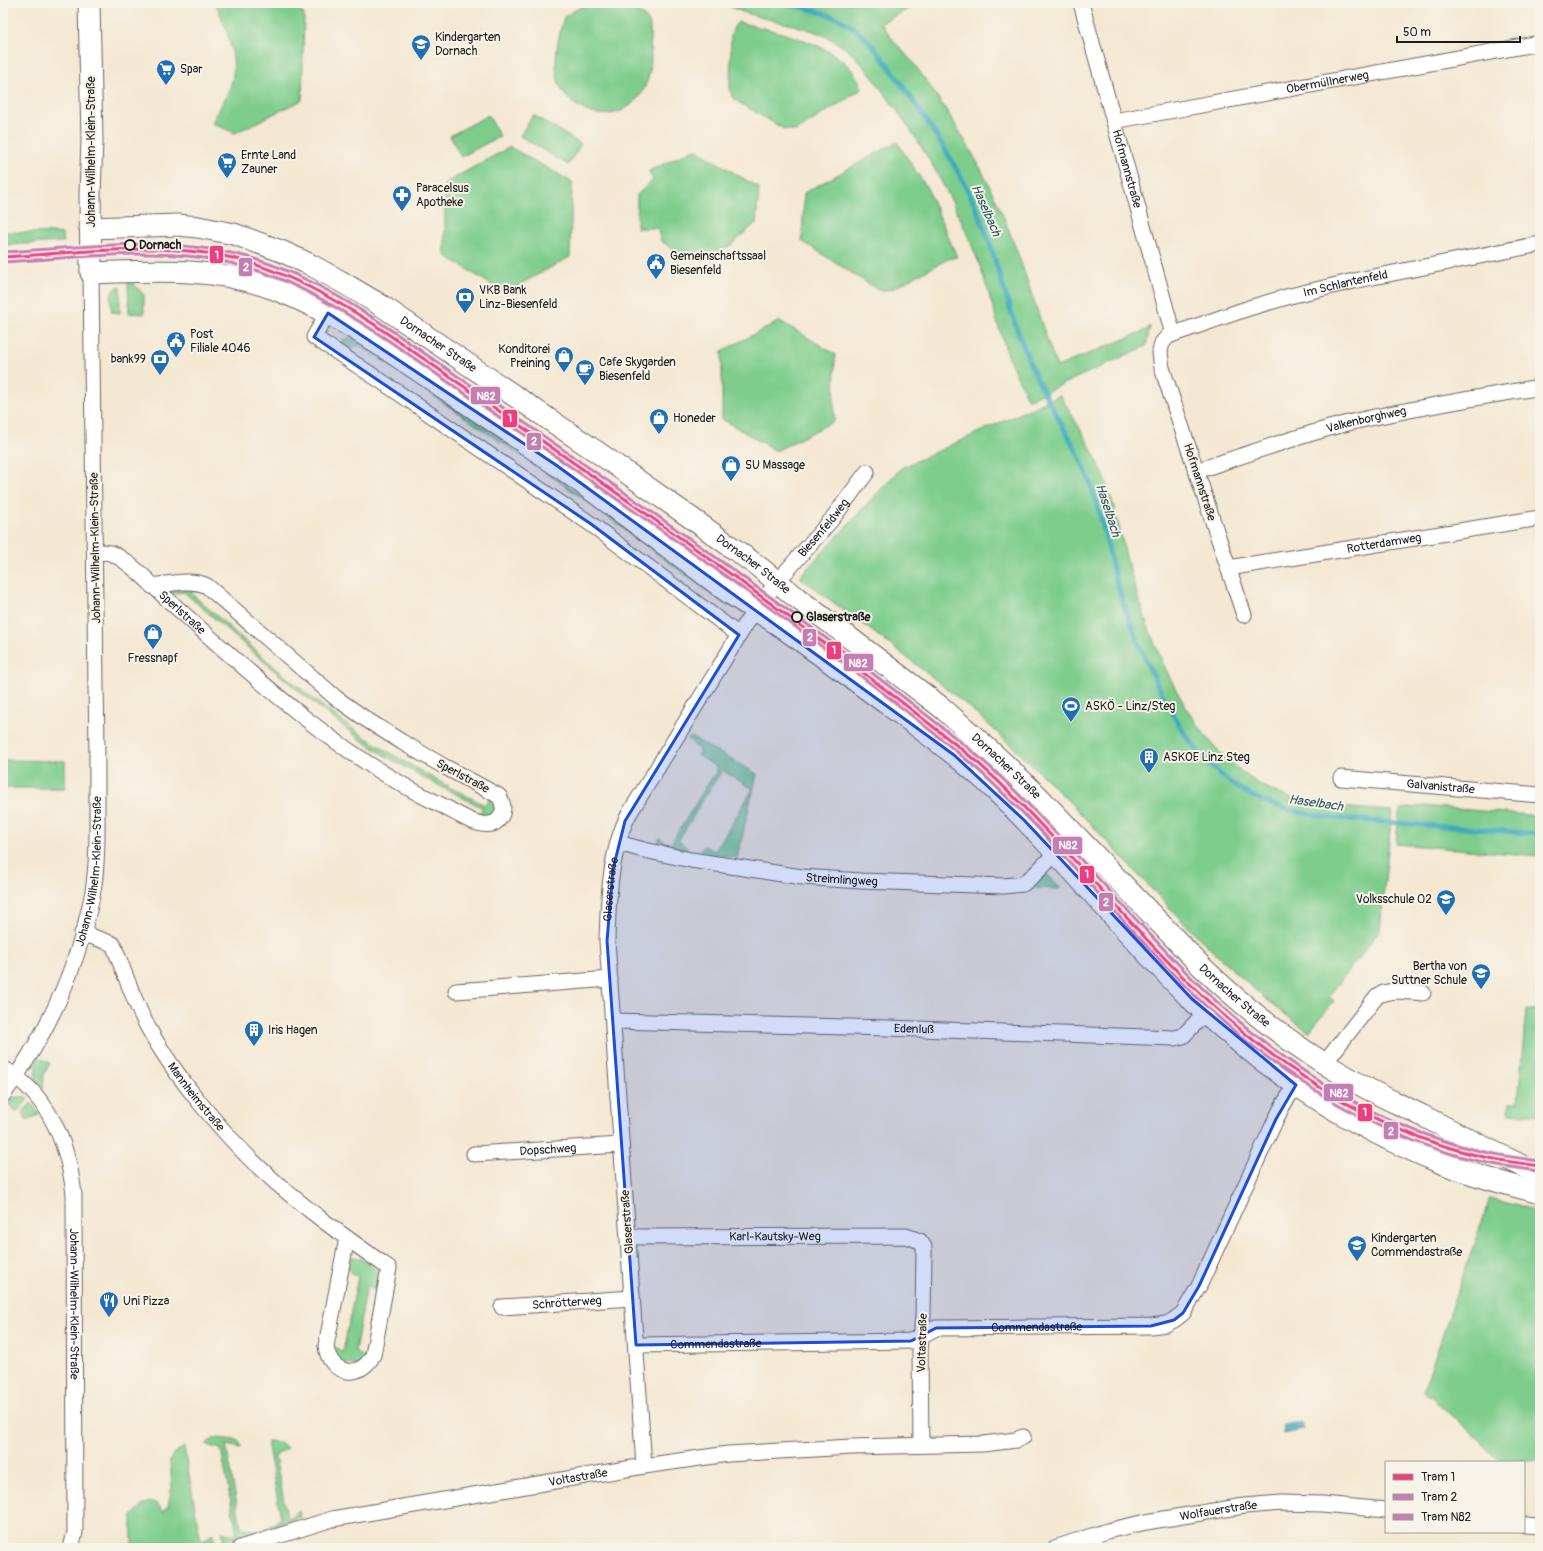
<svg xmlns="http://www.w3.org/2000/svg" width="1543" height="1551" font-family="Pangolin,sans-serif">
<defs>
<pattern id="water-rules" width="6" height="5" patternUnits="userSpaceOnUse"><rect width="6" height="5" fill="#3eaabd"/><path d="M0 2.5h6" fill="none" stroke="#338a99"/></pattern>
</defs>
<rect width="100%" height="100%" fill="#f7f3e8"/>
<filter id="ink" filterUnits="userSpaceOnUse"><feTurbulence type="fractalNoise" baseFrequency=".025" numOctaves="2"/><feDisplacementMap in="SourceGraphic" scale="8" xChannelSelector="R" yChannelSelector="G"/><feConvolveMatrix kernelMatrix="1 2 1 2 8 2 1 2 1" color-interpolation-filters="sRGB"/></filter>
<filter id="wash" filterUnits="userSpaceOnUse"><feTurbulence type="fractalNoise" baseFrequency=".012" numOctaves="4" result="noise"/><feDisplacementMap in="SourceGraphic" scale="16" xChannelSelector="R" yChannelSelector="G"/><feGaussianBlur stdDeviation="0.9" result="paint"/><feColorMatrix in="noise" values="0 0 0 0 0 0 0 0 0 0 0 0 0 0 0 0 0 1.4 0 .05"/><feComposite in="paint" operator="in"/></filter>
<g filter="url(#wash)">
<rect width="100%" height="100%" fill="#f4e8d3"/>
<g fill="#7ecd8d" stroke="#4d7454">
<path d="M215,3H287L301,11L304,15L302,100L235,133L212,123C219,109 228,95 232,81C238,58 225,23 215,3Z"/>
<path d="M590,3C608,3 631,4 645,17C652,23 650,33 650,42C651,54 652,66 648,78C638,114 600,126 572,102C547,82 557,43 564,17L577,9Z"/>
<path d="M723,3H920L881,23C890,39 905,52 917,68C941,101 965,138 984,175C1016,236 1033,303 1057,367L1146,330L1150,326L1146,346L1028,400C1020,382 1011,365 1005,347C995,317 988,287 977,258C954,200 925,147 887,97C873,78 860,57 839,44C804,20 760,24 723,3Z"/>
<path d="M738,22C777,32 849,44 862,89L796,131L784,129L738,102L732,97L730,88L731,35L734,27Z"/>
<polygon points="488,115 500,136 461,157 450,136"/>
<polygon points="533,115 581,144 568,165 520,136"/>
<path d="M897,142L927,188L957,257L948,259L892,289C884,291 879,290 872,286L802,241L804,193Z"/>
<polygon points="510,147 572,182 570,257 504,293 445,255 445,183"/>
<polygon points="695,149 759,188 756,223 730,246 696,260 691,260 661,241 657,228 637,228 637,195 653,180 649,171"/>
<polygon points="3,232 56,233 62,234 64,242 3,245"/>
<polygon points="128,278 144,295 144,314 129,313"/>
<path d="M116,287H120V313L112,312C111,303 109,294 116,287Z"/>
<polygon points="780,321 835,354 834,421 776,451 722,419 722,351"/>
<polygon points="348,338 353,338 452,404 732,601 728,607 590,503 359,345 347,351 340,345 343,340"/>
<path d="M1060,395C1077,424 1096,453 1107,485C1117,512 1121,540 1129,567C1154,654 1196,766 1290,798C1322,808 1359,808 1392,811L1380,930L1329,996L1334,1001L1309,1032C1204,958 1126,855 1034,767C1011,745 987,723 963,702C910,658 854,618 799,577L901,468Z"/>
<path d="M200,588L204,591L190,592C241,637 291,684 346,724C390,755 436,781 485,805L492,796L496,809L490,818L476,817L483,808C435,784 386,760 344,727C289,685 237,638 184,592L169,594L165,590Z"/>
<polygon points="691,737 757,774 737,858 704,852 701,850 704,846 715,851 753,789 722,770 678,841 688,848 683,849 658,844 659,838 670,845 718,768 699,756 699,750 688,739"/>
<polygon points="3,760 65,761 65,788 3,788"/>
<polygon points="1424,806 1540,816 1540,856 1396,844 1399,812 1402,809"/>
<polygon points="1046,873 1060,888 1058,889 1029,888"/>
<polygon points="1526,1010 1540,1011 1540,1115 1509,1113 1510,1103 1518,1103"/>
<polygon points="38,1057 50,1063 44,1074 43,1088 38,1087 35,1073"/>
<polygon points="17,1097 23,1097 28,1099 17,1112 7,1103 13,1098"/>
<polygon points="31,1103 40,1114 27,1121 23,1112"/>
<polygon points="1490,1198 1540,1212 1540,1460 1499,1460 1434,1398 1423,1392"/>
<path d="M352,1257C360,1256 378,1268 380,1277C381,1282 380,1289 379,1294L367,1285L355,1351L367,1360L361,1366L339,1363L330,1344L343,1352L358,1277L347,1269L349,1261Z"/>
<polygon points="215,1438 237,1440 240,1443 241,1448 226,1445 241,1527 256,1531 224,1541 222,1532 235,1535 237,1534 221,1449 207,1445 207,1443"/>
<polygon points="267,1441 278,1442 287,1448 275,1456 287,1517 289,1518 299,1510 300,1517 269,1527 281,1518"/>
<path d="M184,1447L201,1542L214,1533L215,1543L189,1548H108L107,1545H132V1516C138,1510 148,1497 157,1504C159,1506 162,1510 163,1512L168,1506L172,1486L170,1461L173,1454Z"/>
</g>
<polygon fill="url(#water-rules)" stroke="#2d636c" points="1302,1422 1304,1430 1283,1434 1282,1425"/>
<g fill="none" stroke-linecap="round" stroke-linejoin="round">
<path stroke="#3eaabd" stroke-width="5" d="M784,3C802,8 822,11 839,19C865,32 884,59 900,82C931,126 962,172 982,222C1000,269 1010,319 1031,365C1040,388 1053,408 1065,430C1076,449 1086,470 1093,492C1105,525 1109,559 1120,593C1126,614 1136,635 1144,656C1167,707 1194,763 1245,792C1273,808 1303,814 1334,818L1540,834"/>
</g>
</g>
<g filter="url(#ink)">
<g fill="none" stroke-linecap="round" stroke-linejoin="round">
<g stroke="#68635c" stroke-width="17">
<g id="street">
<path id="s1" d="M1081,3L1173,334"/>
<path id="s2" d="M1114,121L1540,43"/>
<polyline points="328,313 314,337 387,385 591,524 739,635"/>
<path id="s3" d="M1197,471C1247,454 1297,436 1348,423C1411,408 1476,398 1540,387"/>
<path id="s4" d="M95,552C100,552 105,552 110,553C127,558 153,586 166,598C252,675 338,756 443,806C457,813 490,837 501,816C505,809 503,803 499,796L445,767L402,742L367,720L336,698L207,586C192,578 169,584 152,586"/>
<path id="s5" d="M1228,568L1540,518"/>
<path id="s6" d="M1244,615L1162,368L1160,352L1162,343L1168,336L1249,308L1290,296L1358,280L1540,244"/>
<path id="s7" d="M1341,778L1540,795"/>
<path id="s8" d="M618,843L644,850L691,860L802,877L861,881L1004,886L1023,884L1035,874L1056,853"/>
<path id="s9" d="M82,933L113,944C123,969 132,995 144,1020C159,1049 179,1077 200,1103C219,1126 240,1150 262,1170C301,1206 345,1237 389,1268L373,1355C360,1381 329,1374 326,1346L347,1238"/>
<polyline points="456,991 610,979"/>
<path id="s10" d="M613,1021L888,1028L1175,1038L1183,1036L1206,1012"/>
<path d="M1324,1064L1377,996C1391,988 1407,992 1423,993"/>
<path id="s11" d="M3,1068C49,1095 68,1144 74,1194L75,1532L71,1548"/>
<path id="s12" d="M3,1095C47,1035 79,965 93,891C98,860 97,826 97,794C97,759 97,724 96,688C95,550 93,412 91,273"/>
<path id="s13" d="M474,1154L621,1145"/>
<path id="s14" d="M628,1237L906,1236L920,1241L924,1247V1254L923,1316L920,1350L921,1445"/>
<path id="s15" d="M502,1307L632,1298"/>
<path id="s16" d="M636,1345L911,1341L936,1328L1151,1326L1166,1324L1174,1320L1183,1313L1199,1286L1276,1119L1283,1105L1296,1085"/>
<path id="s17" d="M644,1466L607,941C608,901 610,850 629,814L749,619L777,582L832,519L867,472"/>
<polyline points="1524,1525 1540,1526"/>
<path id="s18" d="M240,1548L332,1519L644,1466L728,1454L851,1447L983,1444L1016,1440L1023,1437"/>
<path id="s19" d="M1055,1548L1107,1531L1146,1522L1244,1506L1282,1503L1322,1504L1386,1510"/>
</g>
</g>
<g stroke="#68635c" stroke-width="23">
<g id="secondary">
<path d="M89,3L92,140L90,194L91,273C155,271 213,266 274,289C335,312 388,350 441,386C481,413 520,439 558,466C615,507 672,550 728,592C745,604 763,614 780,626C816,651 851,678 887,704C925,732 963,759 997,792C1065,857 1123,932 1190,998C1261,1067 1347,1125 1439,1162C1472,1175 1506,1184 1540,1193"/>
<path id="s20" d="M90,228L178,225L198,227L234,234L281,251L309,264L340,281L382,306L600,454L694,520L759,567L797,598L941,707L994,754L1037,795L1202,967C1246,1009 1294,1047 1347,1077C1371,1092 1397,1103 1423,1116C1462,1136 1500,1156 1540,1174"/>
</g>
</g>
<use href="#street" stroke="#fff" stroke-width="15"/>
<use href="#secondary" stroke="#fff" stroke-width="21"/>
<g stroke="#f7f3e8" stroke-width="6">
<path id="tram-1" d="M3,257C82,253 167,239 244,261C290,274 332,298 372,323C573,462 774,599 965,752C992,774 1016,798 1039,823C1087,872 1131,925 1179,973C1255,1050 1349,1118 1454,1149C1482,1158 1511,1162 1540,1166"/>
</g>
<g stroke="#f7f3e8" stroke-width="6">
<path id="tram-2" d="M3,262C82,258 165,244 242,266C281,276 317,296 352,317C382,335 410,355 438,375C479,403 520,431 561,460C699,556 837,653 967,760C992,781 1014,804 1037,827C1083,876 1127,926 1173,974C1250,1053 1346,1122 1452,1154C1480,1163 1510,1167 1539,1171"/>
</g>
<g stroke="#f7f3e8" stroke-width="6">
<path id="tram-3" d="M3,252C83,248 166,235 244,256C291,268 334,293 375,319C575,458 777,595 967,747C995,770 1021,796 1046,823C1092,870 1135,920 1181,967C1256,1044 1350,1113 1454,1144C1482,1153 1511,1157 1540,1161"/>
</g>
<use href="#tram-1" stroke="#ed3f80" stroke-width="3"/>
<use href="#tram-2" stroke="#c57eb5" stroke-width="3"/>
<use href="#tram-3" stroke="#c57eb5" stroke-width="3"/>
</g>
</g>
<path fill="#1d4ed8" fill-opacity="0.2" stroke="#1d4ed8" stroke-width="3" stroke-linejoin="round" d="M328,313L556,465L954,755L1024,820L1192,999L1296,1085L1276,1119L1199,1286L1183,1313L1174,1320L1151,1326L936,1328L911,1341L636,1345L607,941L613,869L625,821L739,635L591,524L314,337Z"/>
<defs>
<g id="school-pin" transform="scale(1)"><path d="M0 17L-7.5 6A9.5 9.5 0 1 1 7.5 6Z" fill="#1f6fb2" stroke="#f7f3e8"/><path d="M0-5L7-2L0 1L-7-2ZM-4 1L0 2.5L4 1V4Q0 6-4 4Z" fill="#fff"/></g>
<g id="supermarket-pin" transform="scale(1)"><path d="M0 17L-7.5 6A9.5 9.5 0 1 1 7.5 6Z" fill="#1f6fb2" stroke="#f7f3e8"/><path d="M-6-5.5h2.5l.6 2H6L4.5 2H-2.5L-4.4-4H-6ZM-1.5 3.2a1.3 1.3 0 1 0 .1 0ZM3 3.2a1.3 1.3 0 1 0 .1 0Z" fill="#fff"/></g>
<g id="pharmacy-pin" transform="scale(1)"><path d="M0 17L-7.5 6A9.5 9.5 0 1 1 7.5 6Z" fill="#1f6fb2" stroke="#f7f3e8"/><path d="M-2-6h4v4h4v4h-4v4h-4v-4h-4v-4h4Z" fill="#fff"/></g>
<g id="civic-pin" transform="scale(1)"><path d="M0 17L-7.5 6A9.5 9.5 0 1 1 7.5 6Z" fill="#1f6fb2" stroke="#f7f3e8"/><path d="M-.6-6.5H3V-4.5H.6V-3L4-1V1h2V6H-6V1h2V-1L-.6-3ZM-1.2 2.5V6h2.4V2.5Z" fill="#fff"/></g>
<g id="bank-pin" transform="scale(1)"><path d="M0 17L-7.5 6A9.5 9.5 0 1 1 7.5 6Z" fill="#1f6fb2" stroke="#f7f3e8"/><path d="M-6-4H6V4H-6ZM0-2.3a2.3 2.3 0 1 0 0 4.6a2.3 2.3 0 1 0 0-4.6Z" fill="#fff"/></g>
<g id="shop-pin" transform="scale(1)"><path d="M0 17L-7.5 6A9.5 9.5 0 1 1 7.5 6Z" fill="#1f6fb2" stroke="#f7f3e8"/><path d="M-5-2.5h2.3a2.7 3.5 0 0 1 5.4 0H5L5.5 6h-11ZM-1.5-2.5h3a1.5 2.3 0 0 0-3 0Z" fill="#fff"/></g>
<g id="cafe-pin" transform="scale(1)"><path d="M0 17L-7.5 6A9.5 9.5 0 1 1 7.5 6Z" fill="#1f6fb2" stroke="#f7f3e8"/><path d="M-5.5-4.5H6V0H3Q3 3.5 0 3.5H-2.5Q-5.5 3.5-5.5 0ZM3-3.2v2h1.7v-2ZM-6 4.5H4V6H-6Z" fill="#fff"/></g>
<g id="stadium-pin" transform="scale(1)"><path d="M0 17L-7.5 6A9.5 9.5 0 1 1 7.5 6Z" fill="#1f6fb2" stroke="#f7f3e8"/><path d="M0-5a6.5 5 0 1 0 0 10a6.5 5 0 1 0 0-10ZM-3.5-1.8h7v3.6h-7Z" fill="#fff"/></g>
<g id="building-pin" transform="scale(1)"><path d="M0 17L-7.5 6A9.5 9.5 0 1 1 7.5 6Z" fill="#1f6fb2" stroke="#f7f3e8"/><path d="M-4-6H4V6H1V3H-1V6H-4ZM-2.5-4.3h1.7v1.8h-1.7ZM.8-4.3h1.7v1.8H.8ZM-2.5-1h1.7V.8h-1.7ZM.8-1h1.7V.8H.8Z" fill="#fff"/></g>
<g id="restaurant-pin" transform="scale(1)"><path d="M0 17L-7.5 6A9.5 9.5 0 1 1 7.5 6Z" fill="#1f6fb2" stroke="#f7f3e8"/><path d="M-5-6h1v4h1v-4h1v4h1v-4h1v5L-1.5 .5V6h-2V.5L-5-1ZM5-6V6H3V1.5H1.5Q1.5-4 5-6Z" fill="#fff"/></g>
</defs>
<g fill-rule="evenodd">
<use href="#school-pin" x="421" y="44"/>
<use href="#supermarket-pin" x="166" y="69"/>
<use href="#supermarket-pin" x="227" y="162"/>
<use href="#pharmacy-pin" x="402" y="195"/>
<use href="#civic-pin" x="656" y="263"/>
<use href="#bank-pin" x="465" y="297"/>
<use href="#civic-pin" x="176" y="341"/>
<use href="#shop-pin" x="564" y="356"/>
<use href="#bank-pin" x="160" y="359"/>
<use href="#cafe-pin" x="585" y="369"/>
<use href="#shop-pin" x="659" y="418"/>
<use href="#shop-pin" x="731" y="465"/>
<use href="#shop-pin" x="153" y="633"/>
<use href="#stadium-pin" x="1071" y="706"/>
<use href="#building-pin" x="1149" y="757"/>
<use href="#school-pin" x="1446" y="899"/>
<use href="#school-pin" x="1481" y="973"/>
<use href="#building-pin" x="254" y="1030"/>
<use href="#school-pin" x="1357" y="1245"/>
<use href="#restaurant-pin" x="109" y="1301"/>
</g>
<g fill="#f7f3e8" stroke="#1c1c1c" stroke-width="2">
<circle cx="130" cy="245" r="5"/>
<circle cx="797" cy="617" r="5"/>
</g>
<g text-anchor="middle" stroke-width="4" stroke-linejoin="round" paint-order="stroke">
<g font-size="12" fill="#1c1c1c" stroke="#f7f3e8" text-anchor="start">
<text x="435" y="41">Kindergarten<tspan x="435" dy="14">Dornach</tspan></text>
<text x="180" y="73">Spar</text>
<text x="241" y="159">Ernte Land<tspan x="241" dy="14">Zauner</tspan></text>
<text x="416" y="192">Paracelsus<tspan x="416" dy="14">Apotheke</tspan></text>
<text x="670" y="260">Gemeinschaftssaal<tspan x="670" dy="14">Biesenfeld</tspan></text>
<text x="479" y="294">VKB Bank<tspan x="479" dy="14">Linz-Biesenfeld</tspan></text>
<text x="190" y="338">Post<tspan x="190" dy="14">Filiale 4046</tspan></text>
<text x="550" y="353" text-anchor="end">Konditorei<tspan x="550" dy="14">Preining</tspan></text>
<text x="146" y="363" text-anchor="end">bank99</text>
<text x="599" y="366">Cafe Skygarden<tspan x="599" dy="14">Biesenfeld</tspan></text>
<text x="673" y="422">Honeder</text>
<text x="745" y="469">SU Massage</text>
<text x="153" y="662" text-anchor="middle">Fressnapf</text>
<text x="1085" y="710">ASKÖ - Linz/Steg</text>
<text x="1163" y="761">ASKOE Linz Steg</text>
<text x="1432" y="903" text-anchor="end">Volksschule 02</text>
<text x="1467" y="970" text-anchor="end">Bertha von<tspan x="1467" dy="14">Suttner Schule</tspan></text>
<text x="268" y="1034">Iris Hagen</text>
<text x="1371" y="1242">Kindergarten<tspan x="1371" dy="14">Commendastraße</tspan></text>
<text x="123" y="1305">Uni Pizza</text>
</g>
<g font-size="12" fill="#1c1c1c" stroke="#f7f3e8">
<text dy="4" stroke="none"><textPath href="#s2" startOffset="217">Obermüllnerweg</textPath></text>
<text transform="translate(91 152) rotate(-90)" y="4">Johann-Wilhelm-Klein-Straße</text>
<text dy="4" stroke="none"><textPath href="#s1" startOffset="172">Hofmannstraße</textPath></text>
<text dy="4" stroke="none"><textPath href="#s6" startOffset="480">Im Schlantenfeld</textPath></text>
<text dy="4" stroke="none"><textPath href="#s20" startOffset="378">Dornacher Straße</textPath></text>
<text dy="4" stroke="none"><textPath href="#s3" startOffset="177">Valkenborghweg</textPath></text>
<text transform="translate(1200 482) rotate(72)" y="4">Hofmannstraße</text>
<text dy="4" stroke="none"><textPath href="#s17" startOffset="1003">Biesenfeldweg</textPath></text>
<text dy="4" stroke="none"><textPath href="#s5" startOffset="158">Rotterdamweg</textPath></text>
<text transform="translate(95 548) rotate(-91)" y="4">Johann-Wilhelm-Klein-Straße</text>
<text dy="4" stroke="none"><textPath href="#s20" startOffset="762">Dornacher Straße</textPath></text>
<text dy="4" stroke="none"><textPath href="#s4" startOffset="109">Sperlstraße</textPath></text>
<text dy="4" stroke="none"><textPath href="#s20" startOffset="1086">Dornacher Straße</textPath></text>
<text transform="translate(463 776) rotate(28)" y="4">Sperlstraße</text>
<text dy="4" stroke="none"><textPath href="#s7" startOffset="100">Galvanistraße</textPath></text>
<text dy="4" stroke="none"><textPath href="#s12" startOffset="244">Johann-Wilhelm-Klein-Straße</textPath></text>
<text dy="4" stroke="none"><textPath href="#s8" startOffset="227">Streimlingweg</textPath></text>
<text dy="4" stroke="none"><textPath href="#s17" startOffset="578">Glaserstraße</textPath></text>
<text dy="4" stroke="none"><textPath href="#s20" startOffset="1410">Dornacher Straße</textPath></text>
<text dy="4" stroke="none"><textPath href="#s10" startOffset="301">Edenluß</textPath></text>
<text dy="4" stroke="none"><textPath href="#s9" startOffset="208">Mannheimstraße</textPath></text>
<text dy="4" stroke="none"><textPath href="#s13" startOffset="74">Dopschweg</textPath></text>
<text transform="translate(627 1222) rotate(-94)" y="4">Glaserstraße</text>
<text dy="4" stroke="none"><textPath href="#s14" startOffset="147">Karl-Kautsky-Weg</textPath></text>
<text dy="4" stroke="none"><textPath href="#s15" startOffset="65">Schrötterweg</textPath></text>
<text dy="4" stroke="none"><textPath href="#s11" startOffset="260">Johann-Wilhelm-Klein-Straße</textPath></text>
<text dy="4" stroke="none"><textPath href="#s16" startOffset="404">Commendastraße</textPath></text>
<text transform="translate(922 1343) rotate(-88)" y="4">Voltastraße</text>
<text dy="4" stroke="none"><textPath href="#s16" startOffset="80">Commendastraße</textPath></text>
<text dy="4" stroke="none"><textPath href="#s18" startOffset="346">Voltastraße</textPath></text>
<text dy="4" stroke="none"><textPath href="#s19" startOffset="168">Wolfauerstraße</textPath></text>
</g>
<g font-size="12" font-weight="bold" fill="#1c1c1c" stroke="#f7f3e8" text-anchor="start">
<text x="139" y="249">Dornach</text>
<text x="806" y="621">Glaserstraße</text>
</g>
<g font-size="13" font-style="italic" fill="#2b5c64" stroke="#f7f3e8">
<text transform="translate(987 210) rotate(66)" y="5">Haselbach</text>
<text transform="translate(1109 510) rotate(72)" y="5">Haselbach</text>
<text transform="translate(1316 802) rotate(8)" y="5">Haselbach</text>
</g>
</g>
<g stroke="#f7f3e8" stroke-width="1.5">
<rect x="209" y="245" width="15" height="19" rx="4" fill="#ed3f80"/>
<rect x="238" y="257" width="15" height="20" rx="4" fill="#c57eb5"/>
<rect x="470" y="386" width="31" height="19" rx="4" fill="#c57eb5"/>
<rect x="502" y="409" width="16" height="19" rx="4" fill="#ed3f80"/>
<rect x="526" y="432" width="16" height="19" rx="4" fill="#c57eb5"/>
<rect x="802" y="628" width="15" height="19" rx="4" fill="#c57eb5"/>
<rect x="826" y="641" width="16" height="19" rx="4" fill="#ed3f80"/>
<rect x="843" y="653" width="31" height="19" rx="4" fill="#c57eb5"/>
<rect x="1052" y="836" width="31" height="19" rx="4" fill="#c57eb5"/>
<rect x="1079" y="865" width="16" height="19" rx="4" fill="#ed3f80"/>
<rect x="1098" y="892" width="16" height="20" rx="4" fill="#c57eb5"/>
<rect x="1323" y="1083" width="31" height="19" rx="4" fill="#c57eb5"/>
<rect x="1357" y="1103" width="16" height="19" rx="4" fill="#ed3f80"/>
<rect x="1383" y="1121" width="16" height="19" rx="4" fill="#c57eb5"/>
</g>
<g font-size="11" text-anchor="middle" font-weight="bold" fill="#fff">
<text x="217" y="259">1</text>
<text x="246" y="271">2</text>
<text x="486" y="400">N82</text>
<text x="510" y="422">1</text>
<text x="534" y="445">2</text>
<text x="810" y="641">2</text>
<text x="834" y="654">1</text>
<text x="858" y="667">N82</text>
<text x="1068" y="849">N82</text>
<text x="1087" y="878">1</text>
<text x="1106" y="906">2</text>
<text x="1339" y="1097">N82</text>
<text x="1365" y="1116">1</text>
<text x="1391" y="1135">2</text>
</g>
<rect width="1543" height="1551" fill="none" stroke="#f7f3e8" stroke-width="16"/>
<rect x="1385" y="1461" width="140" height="72" fill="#f7f3e8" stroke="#9f9d96"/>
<rect x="1393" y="1474" width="20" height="6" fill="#ed3f80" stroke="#9f9d96"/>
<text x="1421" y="1481" font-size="12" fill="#1c1c1c">Tram 1</text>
<rect x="1393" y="1494" width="20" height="6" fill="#c57eb5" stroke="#9f9d96"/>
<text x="1421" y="1501" font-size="12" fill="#1c1c1c">Tram 2</text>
<rect x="1393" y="1514" width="20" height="6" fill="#c57eb5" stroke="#9f9d96"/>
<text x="1421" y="1521" font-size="12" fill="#1c1c1c">Tram N82</text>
<path d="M1397 36v6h123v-6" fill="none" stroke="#1c1c1c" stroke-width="2"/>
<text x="1403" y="36" font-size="12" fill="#1c1c1c" stroke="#f7f3e8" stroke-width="3" paint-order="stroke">50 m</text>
</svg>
